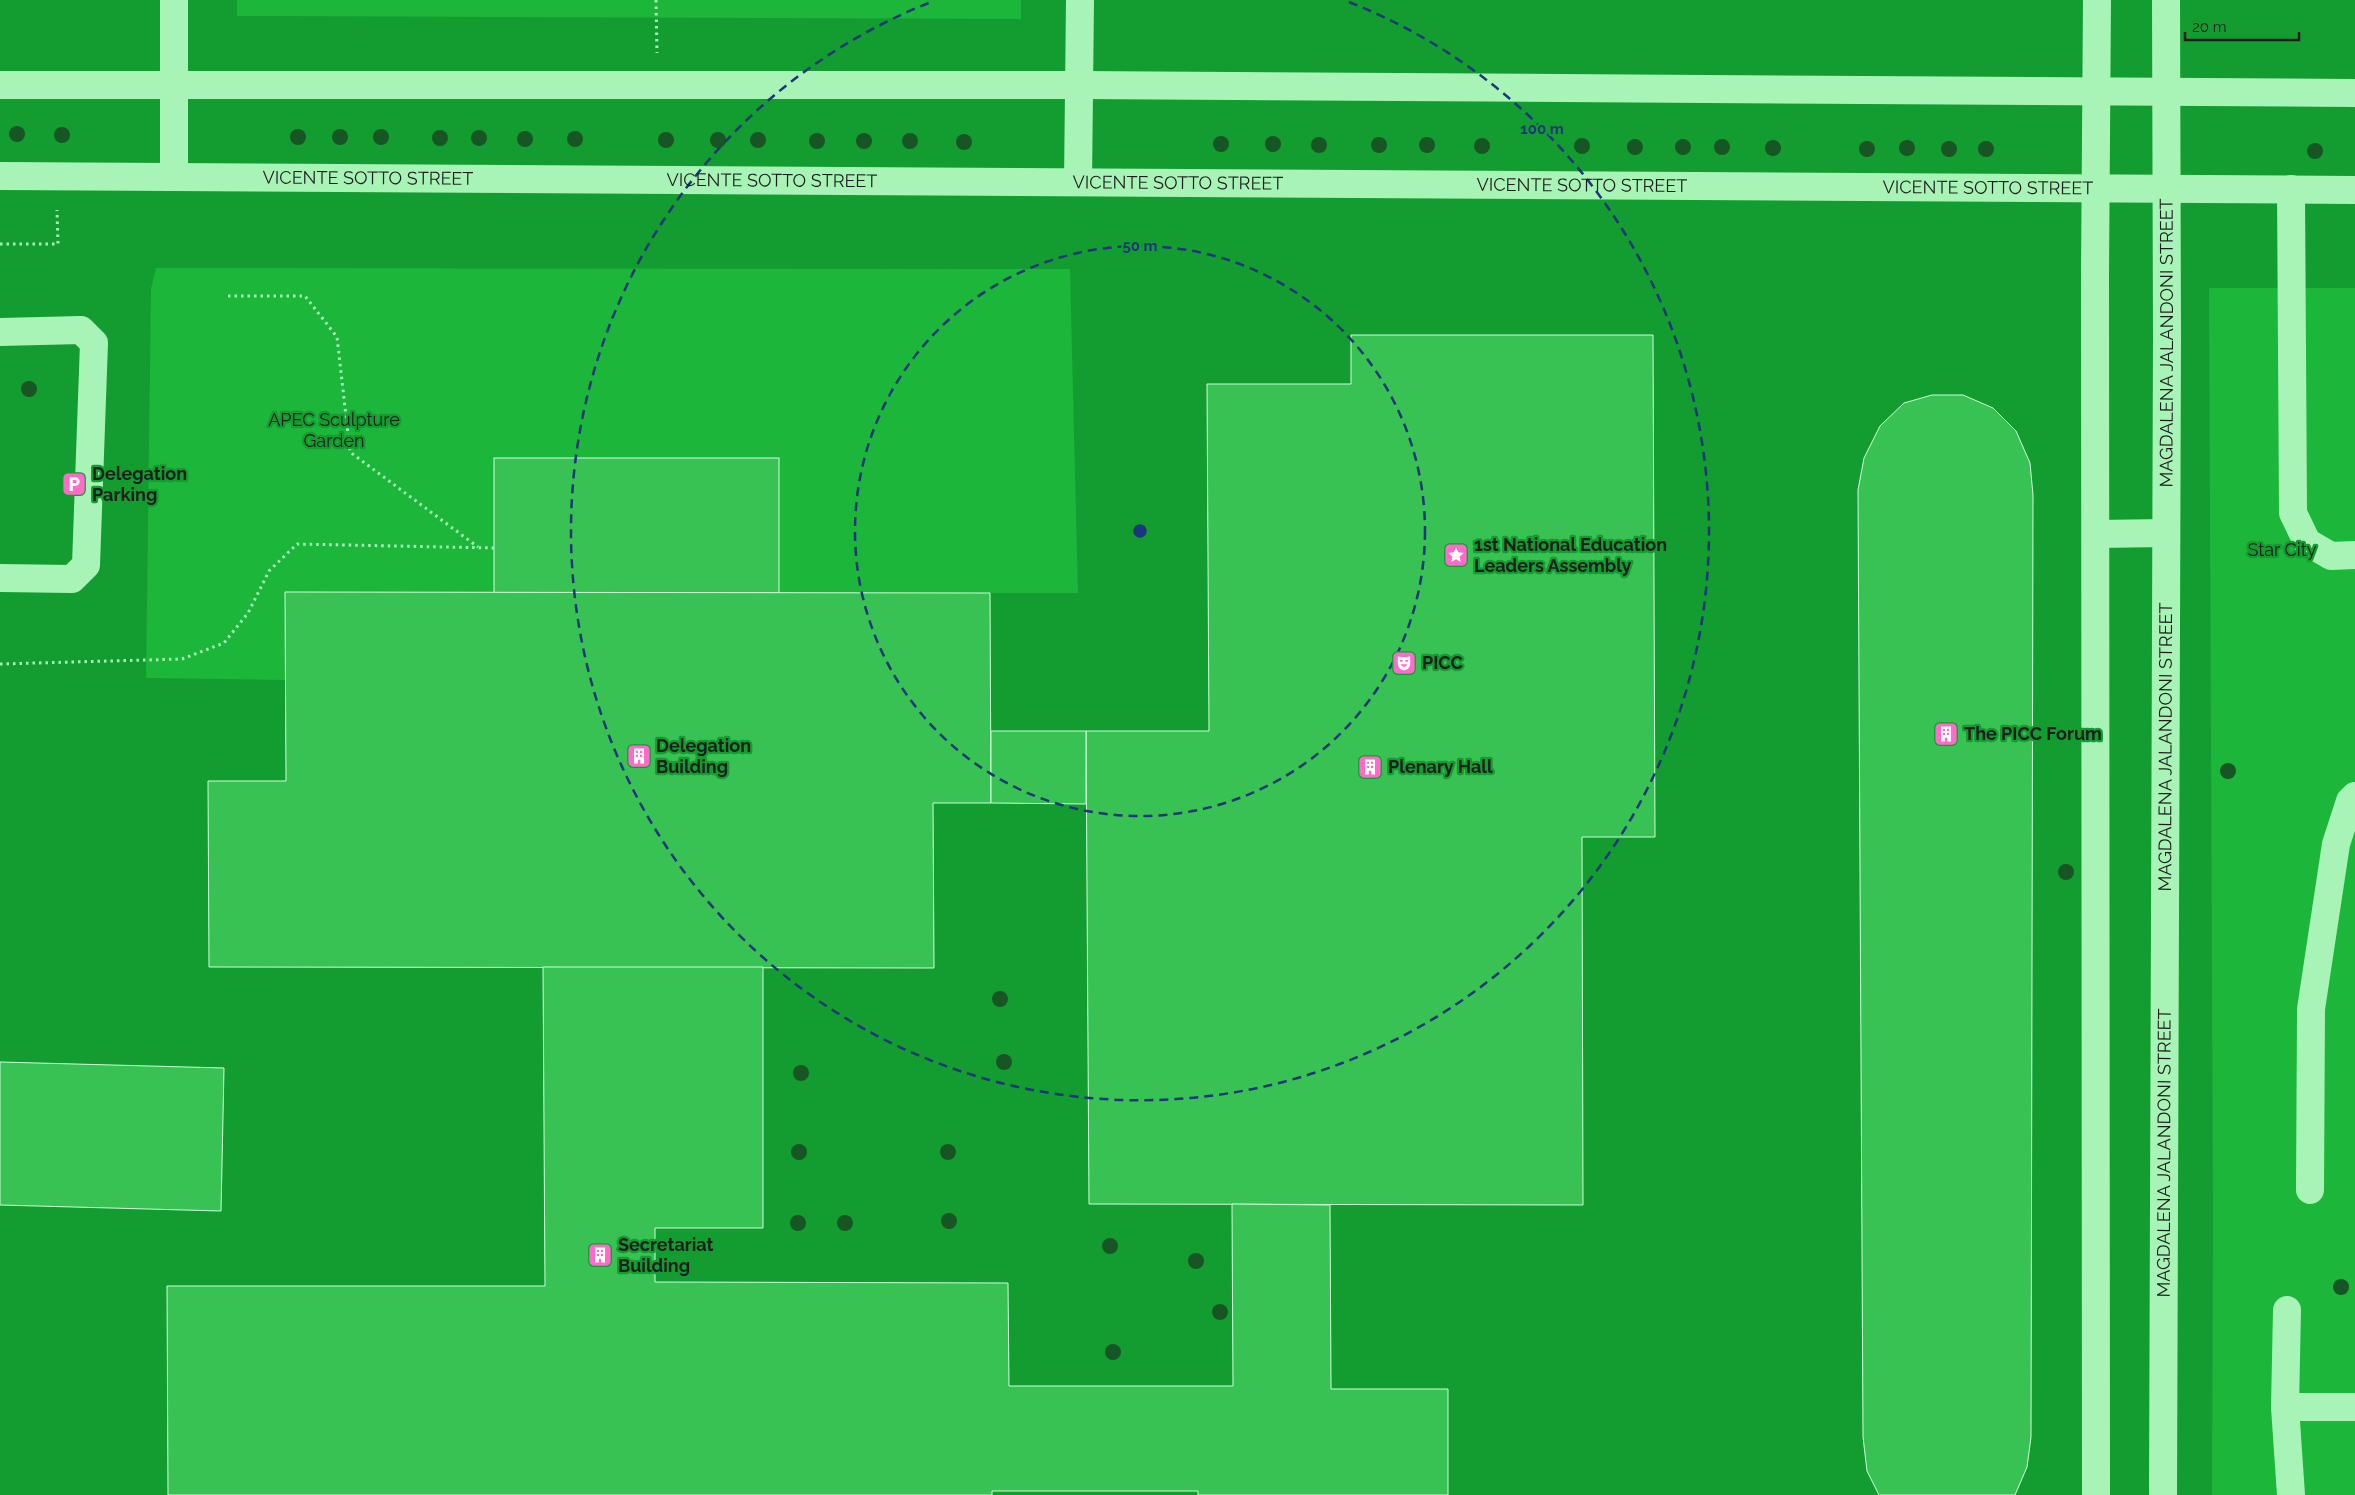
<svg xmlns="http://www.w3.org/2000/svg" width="2355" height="1495" font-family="Raleway,sans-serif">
<rect width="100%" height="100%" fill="#139c30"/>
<g fill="#1bb63a">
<polygon points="237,0 1021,0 1021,19 237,16"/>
<polygon points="156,268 1070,269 1078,593 779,593 778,458 494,458 494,593 286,680 146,678 151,289"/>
<polygon points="2209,288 2355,288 2355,1495 2212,1495 2213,1220"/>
</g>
<g fill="#37c253" stroke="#d0fdd9">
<polygon points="1351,335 1653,335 1655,837 1582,837 1583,1205 1089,1204 1086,731 1209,731 1207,384 1351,384"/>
<polygon points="1932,395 1963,395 1993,408 2016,431 2030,463 2033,495 2031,1437 2027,1467 2015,1495 1879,1495 1867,1471 1863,1437 1858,490 1864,458 1880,426 1904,403"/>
<rect x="494" y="458" width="285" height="135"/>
<polygon points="285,592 990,593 991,803 933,803 934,968 209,967 208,781 286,781"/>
<polygon points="991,731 1086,731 1086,804 991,803"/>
<polygon points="543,967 763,967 763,1228 655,1228 655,1282 1008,1283 1009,1386 1233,1386 1232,1204 1330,1205 1331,1389 1448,1389 1448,1495 1198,1495 1198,1491 992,1491 992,1495 168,1495 167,1286 545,1286"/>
<polygon points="0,1062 224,1068 221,1211 0,1205"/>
</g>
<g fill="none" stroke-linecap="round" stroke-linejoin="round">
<g stroke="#a8f4b7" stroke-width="3" stroke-dasharray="2.5 4" stroke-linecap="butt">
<polyline points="656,0 657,53"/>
<polyline points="0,244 58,244 57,210"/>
<polyline points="228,296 305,296 337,337 350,452 478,547"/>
<polyline points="0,664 182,659 224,643 248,613 269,571 297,544 494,548"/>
</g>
<g stroke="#a8f4b7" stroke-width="28">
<polyline points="174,0 174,177"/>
<polyline points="0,85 1080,85 2355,93"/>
<path id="s1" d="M0,176L2355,190"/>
<polyline points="1078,182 1080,0"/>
<polyline points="2291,189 2293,513 2307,542 2331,556 2355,555"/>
<polyline points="0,332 81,330 94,343 86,565 72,579 0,578"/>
<polyline points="2096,534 2166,533"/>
<polyline points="2310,1190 2311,1009 2336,844 2350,801 2355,796"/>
<polyline points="2287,1310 2285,1407 2291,1495"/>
<polyline points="2285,1407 2355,1407"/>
<polyline points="2096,1495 2095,273 2097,0"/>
<path id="s2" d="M2163,1495L2167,338L2166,0"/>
</g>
</g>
<g fill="#175624">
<circle cx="17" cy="134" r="8"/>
<circle cx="62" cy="135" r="8"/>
<circle cx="298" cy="137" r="8"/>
<circle cx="340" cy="137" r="8"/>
<circle cx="381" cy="137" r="8"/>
<circle cx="440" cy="138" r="8"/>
<circle cx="479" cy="138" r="8"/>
<circle cx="525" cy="139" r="8"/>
<circle cx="575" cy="139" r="8"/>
<circle cx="666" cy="140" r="8"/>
<circle cx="718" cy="140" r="8"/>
<circle cx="758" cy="140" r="8"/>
<circle cx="817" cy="141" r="8"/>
<circle cx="864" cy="141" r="8"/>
<circle cx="910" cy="141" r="8"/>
<circle cx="964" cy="142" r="8"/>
<circle cx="1221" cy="144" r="8"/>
<circle cx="1273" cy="144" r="8"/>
<circle cx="1319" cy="145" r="8"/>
<circle cx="1379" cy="145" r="8"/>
<circle cx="1427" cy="145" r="8"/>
<circle cx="1482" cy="146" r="8"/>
<circle cx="1582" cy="146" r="8"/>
<circle cx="1635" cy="147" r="8"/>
<circle cx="1683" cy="147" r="8"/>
<circle cx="1722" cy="147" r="8"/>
<circle cx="1773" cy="148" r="8"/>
<circle cx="1907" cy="148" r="8"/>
<circle cx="1867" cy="149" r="8"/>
<circle cx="1949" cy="149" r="8"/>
<circle cx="1986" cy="149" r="8"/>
<circle cx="2315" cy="151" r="8"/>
<circle cx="29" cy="389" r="8"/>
<circle cx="2228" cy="771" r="8"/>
<circle cx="2066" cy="872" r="8"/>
<circle cx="1000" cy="999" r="8"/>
<circle cx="1004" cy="1062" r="8"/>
<circle cx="801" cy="1073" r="8"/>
<circle cx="799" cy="1152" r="8"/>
<circle cx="948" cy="1152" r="8"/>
<circle cx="949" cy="1221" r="8"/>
<circle cx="798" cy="1223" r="8"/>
<circle cx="845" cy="1223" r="8"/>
<circle cx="1110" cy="1246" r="8"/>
<circle cx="1196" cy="1261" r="8"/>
<circle cx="2341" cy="1287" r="8"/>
<circle cx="1220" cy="1312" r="8"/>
<circle cx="1113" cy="1352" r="8"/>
</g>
<g fill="none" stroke="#1d367a" stroke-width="2.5" stroke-dasharray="9 6">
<circle cx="1140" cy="531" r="285"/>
<path d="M1349 2A569 569 0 1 1 931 2"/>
</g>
<defs>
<g id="parking-square" transform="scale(1.25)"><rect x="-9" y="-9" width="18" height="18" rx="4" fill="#ff6bca" stroke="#139c30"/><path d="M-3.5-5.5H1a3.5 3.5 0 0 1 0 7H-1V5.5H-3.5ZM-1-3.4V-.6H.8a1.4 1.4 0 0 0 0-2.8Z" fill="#fff"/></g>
<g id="sight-square" transform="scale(1.25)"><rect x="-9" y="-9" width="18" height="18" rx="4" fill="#ff6bca" stroke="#139c30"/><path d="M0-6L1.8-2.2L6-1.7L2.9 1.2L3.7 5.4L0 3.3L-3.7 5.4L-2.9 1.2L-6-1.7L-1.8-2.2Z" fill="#fff"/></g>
<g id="theatre-square" transform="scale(1.25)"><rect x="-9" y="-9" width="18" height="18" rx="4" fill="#ff6bca" stroke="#139c30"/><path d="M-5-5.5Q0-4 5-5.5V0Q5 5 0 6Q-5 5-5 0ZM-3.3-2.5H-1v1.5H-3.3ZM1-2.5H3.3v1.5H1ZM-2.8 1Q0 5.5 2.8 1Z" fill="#fff"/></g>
<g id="building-square" transform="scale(1.25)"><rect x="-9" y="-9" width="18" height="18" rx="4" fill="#ff6bca" stroke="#139c30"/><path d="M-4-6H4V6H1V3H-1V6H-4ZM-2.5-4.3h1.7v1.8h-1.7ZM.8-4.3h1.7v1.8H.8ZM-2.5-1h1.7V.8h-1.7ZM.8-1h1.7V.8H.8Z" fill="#fff"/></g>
</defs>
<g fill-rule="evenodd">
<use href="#parking-square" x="74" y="484"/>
<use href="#sight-square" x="1456" y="555"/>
<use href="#theatre-square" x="1404" y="663"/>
<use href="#building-square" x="1946" y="734"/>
<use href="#building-square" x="639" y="756"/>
<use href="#building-square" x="1370" y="767"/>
<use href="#building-square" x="600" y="1255"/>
</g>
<g text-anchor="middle" stroke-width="4.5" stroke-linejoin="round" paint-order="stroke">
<g font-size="18" fill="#1d1d1d" stroke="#139c30">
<text dy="6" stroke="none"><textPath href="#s1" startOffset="368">VICENTE SOTTO STREET</textPath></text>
<text dy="6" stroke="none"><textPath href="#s1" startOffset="772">VICENTE SOTTO STREET</textPath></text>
<text dy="6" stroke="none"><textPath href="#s1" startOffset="1178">VICENTE SOTTO STREET</textPath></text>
<text dy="6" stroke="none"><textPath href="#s1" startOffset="1582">VICENTE SOTTO STREET</textPath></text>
<text dy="6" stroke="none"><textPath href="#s1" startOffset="1988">VICENTE SOTTO STREET</textPath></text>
<text dy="6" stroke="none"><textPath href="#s2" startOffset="1152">MAGDALENA JALANDONI STREET</textPath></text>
<text dy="6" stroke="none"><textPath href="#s2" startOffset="748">MAGDALENA JALANDONI STREET</textPath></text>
<text dy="6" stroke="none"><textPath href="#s2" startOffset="342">MAGDALENA JALANDONI STREET</textPath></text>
</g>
<g font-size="18" fill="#1b1d1b" stroke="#139c30">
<text x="334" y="426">APEC Sculpture<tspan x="334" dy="21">Garden</tspan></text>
<text x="2282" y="556">Star City</text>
</g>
<g font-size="18" font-weight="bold" fill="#1d1d1d" stroke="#139c30" text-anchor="start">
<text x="92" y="480">Delegation<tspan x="92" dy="21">Parking</tspan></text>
<text x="1474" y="551">1st National Education<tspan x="1474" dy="21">Leaders Assembly</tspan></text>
<text x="1422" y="669">PICC</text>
<text x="1964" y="740">The PICC Forum</text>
<text x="656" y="752">Delegation<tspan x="656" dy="21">Building</tspan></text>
<text x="1388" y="773">Plenary Hall</text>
<text x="618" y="1251">Secretariat<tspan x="618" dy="21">Building</tspan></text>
</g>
</g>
<circle cx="1140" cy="531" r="8" fill="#1d367a" stroke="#139c30" stroke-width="2.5"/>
<g font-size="15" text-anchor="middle" font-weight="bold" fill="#1d367a" stroke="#139c30" stroke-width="4.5" stroke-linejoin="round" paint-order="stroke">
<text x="1542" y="134">100 m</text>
<text x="1140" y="251">50 m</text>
</g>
<path d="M2185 32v8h114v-8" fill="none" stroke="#1d1d1d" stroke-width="2.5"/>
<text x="2192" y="32" font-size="15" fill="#1d1d1d" stroke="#139c30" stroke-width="4" paint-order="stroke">20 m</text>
</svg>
